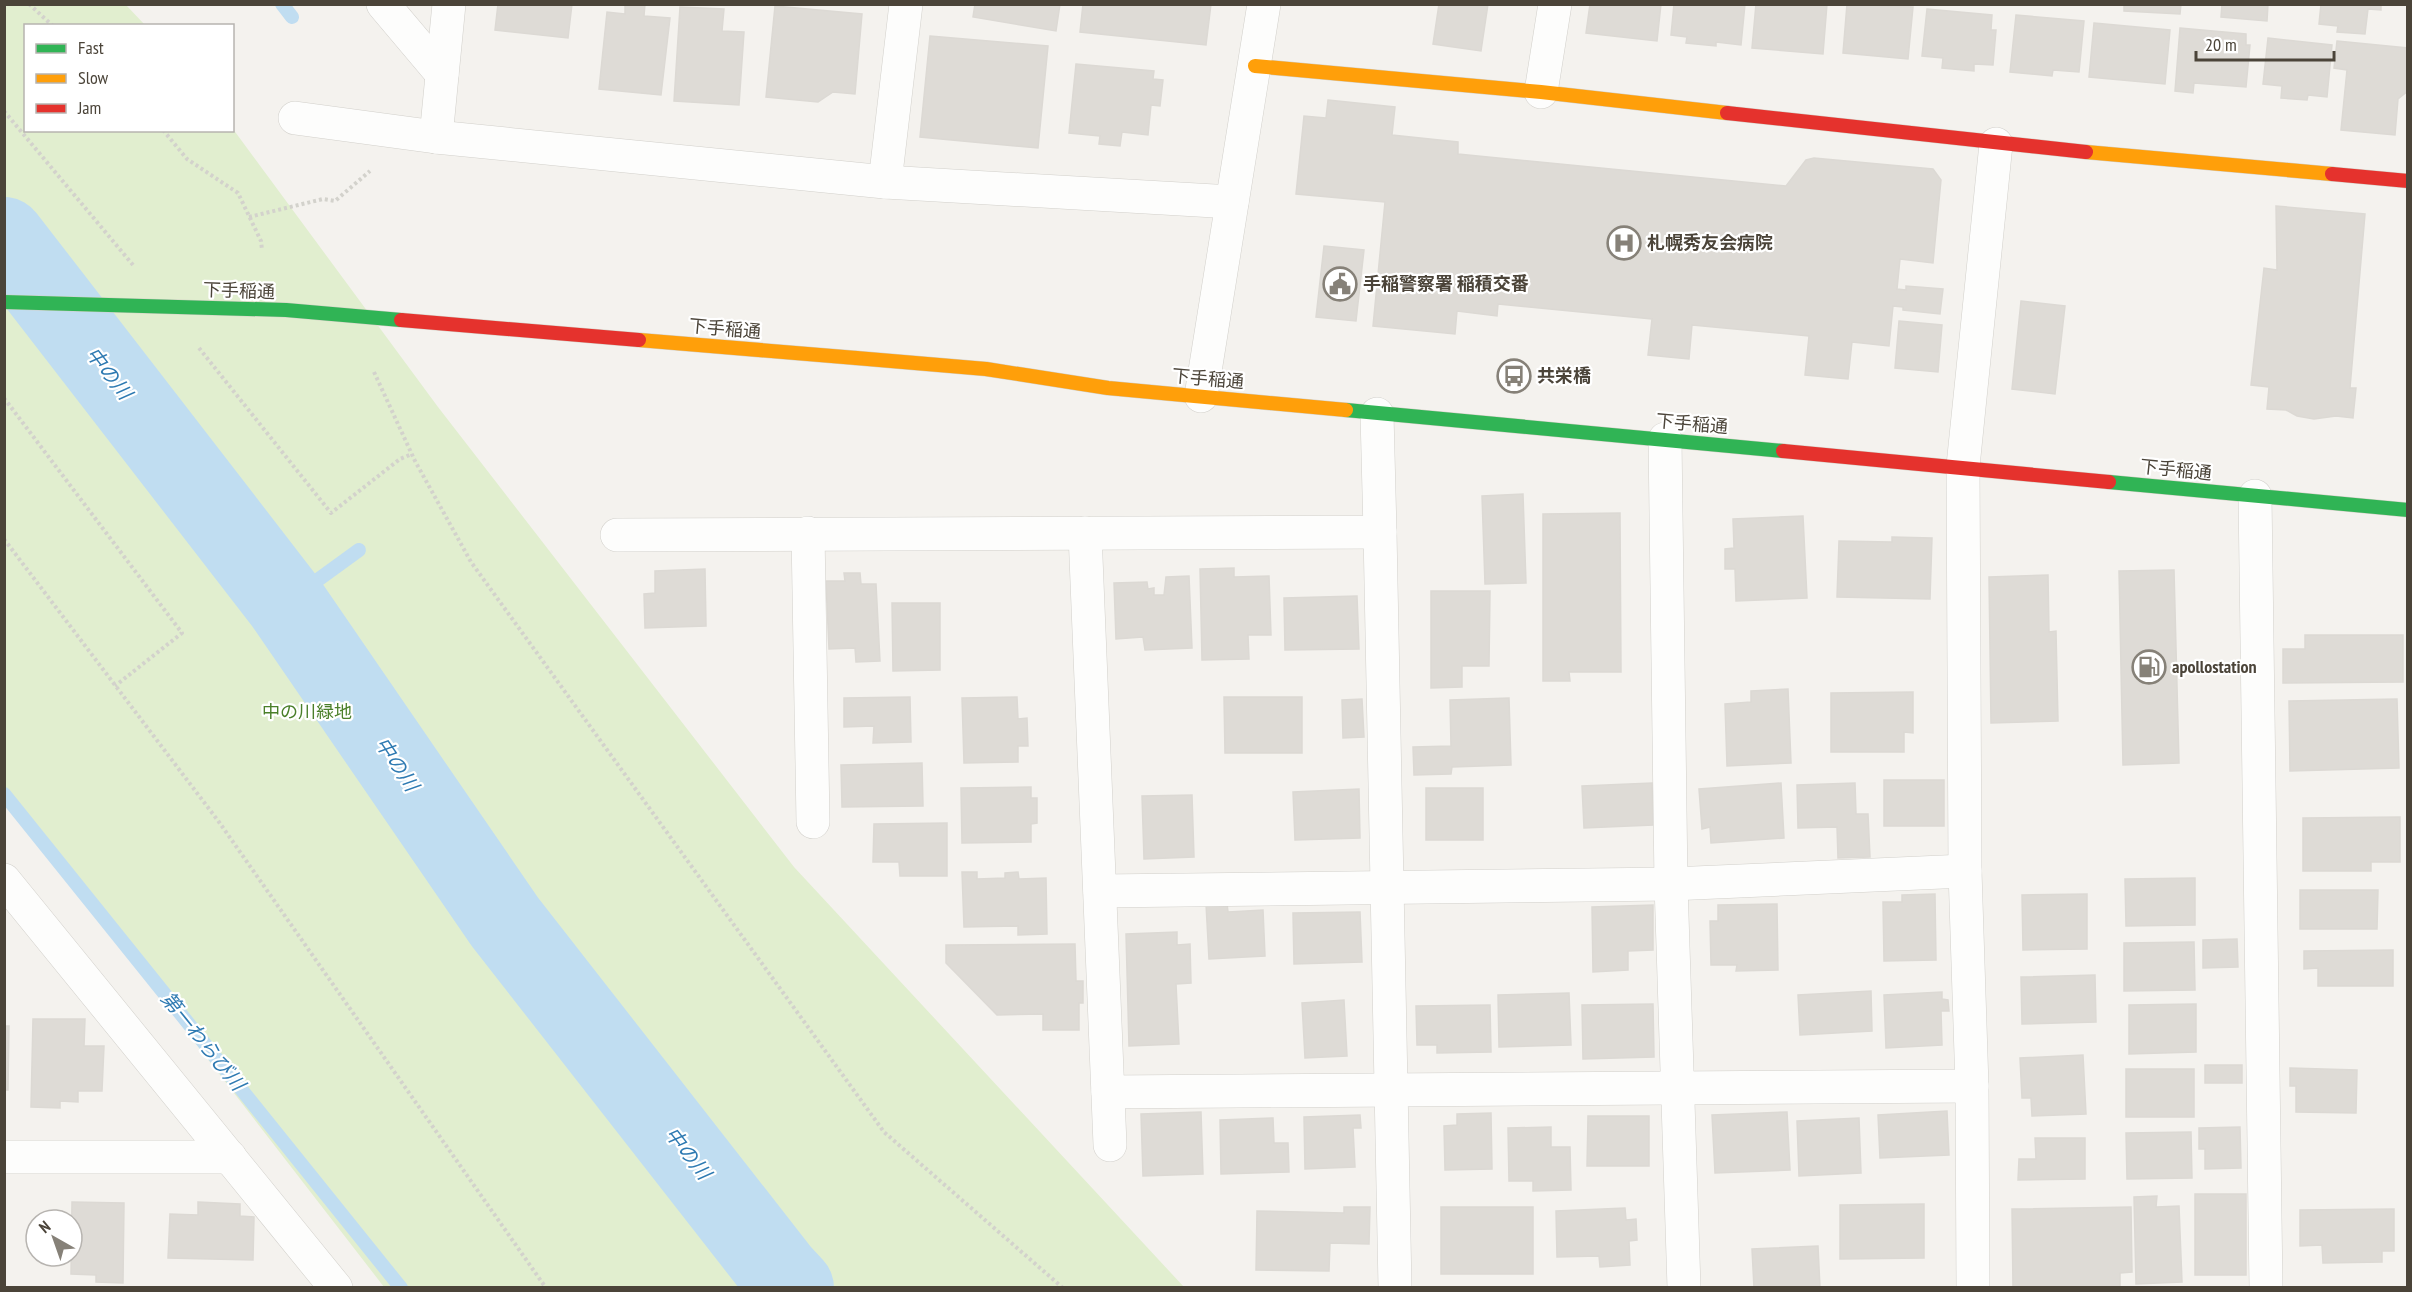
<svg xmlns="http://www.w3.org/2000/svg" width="2412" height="1292" font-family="'PT Sans Narrow','Noto Sans JP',sans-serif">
<rect width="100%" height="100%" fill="#f4f2ee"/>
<polygon fill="#e1eecf" points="5,5 126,5 145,25 26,26 26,130 233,129 438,407 794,867 1184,1287 384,1287 5,797"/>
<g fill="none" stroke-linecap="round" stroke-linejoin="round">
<g stroke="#c0ddf1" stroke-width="14">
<polyline points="282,4 292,17"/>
<polyline points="286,603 359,550"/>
<polyline points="4,794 401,1288"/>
</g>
<polyline stroke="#c0ddf1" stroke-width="82" points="4,238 286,603 505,922 780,1274 793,1288"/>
</g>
<g fill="#dedbd6" stroke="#dcd9d4" stroke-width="1.5">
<polygon points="498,4 572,4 568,38 495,30"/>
<polygon points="625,4 645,4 644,16 670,18 661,95 599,89 607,12 625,14"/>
<polygon points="975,4 1060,4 1056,31 973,17"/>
<polygon points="1083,4 1211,4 1206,45 1080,32"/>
<polygon points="1439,4 1488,4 1481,51 1433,44"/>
<polygon points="1590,4 1661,4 1657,41 1586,33"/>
<polygon points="1674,4 1745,4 1741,45 1716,42 1716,46 1686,43 1687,37 1671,35"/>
<polygon points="1756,4 1827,4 1823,54 1752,48"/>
<polygon points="1847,4 1913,7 1908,59 1843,53"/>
<polygon points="2124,4 2181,4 2180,14 2124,11"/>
<polygon points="2222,4 2268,4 2267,21 2221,17"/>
<polygon points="2321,4 2381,4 2381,10 2368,9 2365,34 2337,32 2338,26 2319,24"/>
<polygon points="775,6 862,14 855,94 833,92 818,102 766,97"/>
<polygon points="680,7 724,9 722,31 744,32 739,105 674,101"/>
<polygon points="1927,9 1992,15 1991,30 1996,30 1993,65 1974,64 1974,71 1942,68 1943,58 1922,56"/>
<polygon points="2016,15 2084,21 2079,72 2053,70 2052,76 2010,72"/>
<polygon points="2094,23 2170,30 2165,84 2089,77"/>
<polygon points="2180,28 2246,34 2246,45 2250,45 2246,87 2194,83 2193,93 2175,91"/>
<polygon points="930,36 1048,46 1038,148 920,137"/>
<polygon points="2268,38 2332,45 2327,97 2308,95 2307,100 2281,98 2282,86 2263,84"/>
<polygon points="2337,41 2408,48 2408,91 2398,99 2395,135 2341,130 2347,70 2334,68"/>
<polygon points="1076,64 1154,71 1153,79 1163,80 1160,106 1151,105 1148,135 1122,132 1120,146 1099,144 1100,136 1069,133"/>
<polygon points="1328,100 1395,107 1392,135 1458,142 1458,154 1786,186 1806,160 1814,158 1933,169 1941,180 1933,263 1900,259 1897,289 1906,290 1906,286 1943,289 1940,314 1903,310 1903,307 1893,306 1889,346 1852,342 1848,379 1805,375 1809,336 1692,325 1689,359 1648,355 1652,319 1498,304 1497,316 1457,311 1455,334 1373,326 1385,202 1296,194 1304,116 1326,118"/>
<polygon points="2276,206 2365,214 2350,388 2356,388 2353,418 2336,416 2314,419 2297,416 2286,410 2267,409 2269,387 2251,385 2264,268 2277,270"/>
<polygon points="1324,246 1364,250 1356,321 1316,317"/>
<polygon points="2021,301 2065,306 2055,394 2012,389"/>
<polygon points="1899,321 1942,325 1938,372 1895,368"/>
<polygon points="1523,494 1526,583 1485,584 1482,496"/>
<polygon points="1620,513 1621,672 1569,672 1570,681 1543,681 1543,514"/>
<polygon points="1803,516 1807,598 1736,601 1735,569 1725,569 1725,549 1734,548 1733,519"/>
<polygon points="1892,537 1932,538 1930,599 1837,597 1839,541 1892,542"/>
<polygon points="1234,568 1234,577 1269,576 1271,635 1248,635 1249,659 1202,660 1200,569"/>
<polygon points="705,569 706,626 645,628 644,594 655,593 655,571"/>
<polygon points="2174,570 2179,763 2123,765 2119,571"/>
<polygon points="844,573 860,573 861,584 876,584 880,661 856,662 855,648 829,649 826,581 845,581"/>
<polygon points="2048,575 2049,632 2056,631 2058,721 1991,723 1989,577"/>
<polygon points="1189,576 1192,648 1145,650 1143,637 1116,639 1114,583 1147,582 1148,589 1154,588 1154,595 1164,595 1166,577"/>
<polygon points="1431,591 1490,591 1489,666 1462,666 1462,687 1431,688"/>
<polygon points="1357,596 1359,649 1285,650 1284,598"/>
<polygon points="892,603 940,603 940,670 893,671"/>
<polygon points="2305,635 2403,635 2403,682 2283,683 2283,649 2305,649"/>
<polygon points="1788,689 1791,763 1727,766 1725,704 1751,702 1751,691"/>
<polygon points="1913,692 1913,733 1904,732 1904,752 1831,752 1831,693"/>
<polygon points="910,697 911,742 873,743 874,726 844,727 844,698"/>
<polygon points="1017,697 1018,719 1027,718 1028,746 1018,746 1018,762 964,763 962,698"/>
<polygon points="1224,697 1302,697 1302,753 1225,753"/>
<polygon points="1509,698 1511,765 1452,767 1451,774 1414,775 1413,747 1451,746 1450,700"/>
<polygon points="1362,699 1364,737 1343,738 1342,700"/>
<polygon points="2397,699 2399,768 2290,771 2289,701"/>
<polygon points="922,763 923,806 842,807 841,765"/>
<rect x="1884" y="780" width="60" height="46"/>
<polygon points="1652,783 1653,825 1584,828 1582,786"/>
<polygon points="1781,783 1784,838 1711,843 1710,827 1702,829 1699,789"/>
<polygon points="1855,783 1856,814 1868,814 1870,857 1838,858 1837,827 1798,828 1797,785"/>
<polygon points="1031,787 1031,798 1037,798 1037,823 1031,824 1031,842 962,843 961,788"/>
<rect x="1426" y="788" width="57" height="52"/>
<polygon points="1359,789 1360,838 1295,840 1293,792"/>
<polygon points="1192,795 1194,857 1144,859 1142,796"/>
<polygon points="2400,817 2400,862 2371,862 2371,871 2303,871 2303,818"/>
<polygon points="947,823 947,876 900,876 899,862 873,862 874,824"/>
<polygon points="962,872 977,872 977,879 1005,878 1005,873 1018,872 1019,879 1046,878 1047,934 1018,935 1018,926 964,927"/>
<polygon points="2195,878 2195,925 2126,926 2125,879"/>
<polygon points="2300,890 2378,890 2377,929 2300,929"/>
<polygon points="1935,894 1936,960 1884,961 1883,902 1902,902 1902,895"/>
<polygon points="2087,894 2087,949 2023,950 2022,895"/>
<polygon points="1227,903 1228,912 1263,910 1265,956 1209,959 1206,904"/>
<polygon points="1777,904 1778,970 1736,971 1737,965 1711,965 1710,921 1718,921 1718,905"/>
<polygon points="1653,905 1653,950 1628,951 1628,970 1593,972 1592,907"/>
<polygon points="1360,912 1362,962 1294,964 1293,913"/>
<polygon points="1177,932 1177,945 1190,944 1191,983 1176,984 1179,1044 1129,1046 1126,934"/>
<polygon points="2237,939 2238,967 2203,968 2203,940"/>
<polygon points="2194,942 2195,990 2124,991 2124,943"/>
<polygon points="1075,944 1076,981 1083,981 1083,1003 1079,1003 1079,1030 1043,1030 1043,1014 997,1015 946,963 946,945"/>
<polygon points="2393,950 2393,986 2318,986 2318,968 2304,969 2304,951"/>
<polygon points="2095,975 2096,1022 2022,1024 2021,977"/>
<polygon points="1871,991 1872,1031 1800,1035 1798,995"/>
<polygon points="1942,992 1942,999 1948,1000 1949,1011 1941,1011 1942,1045 1886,1048 1884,995"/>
<polygon points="1569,993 1571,1045 1499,1047 1498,995"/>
<polygon points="1344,1000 1347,1056 1305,1058 1302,1003"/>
<polygon points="1653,1004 1654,1057 1583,1059 1582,1005"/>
<polygon points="2196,1004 2196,1052 2129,1054 2129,1005"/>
<polygon points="1490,1005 1491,1052 1437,1053 1437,1045 1417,1045 1416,1006"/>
<polygon points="33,1019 85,1019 84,1046 104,1046 102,1091 78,1091 78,1102 60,1101 60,1108 31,1107"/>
<polygon points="4,1026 9,1026 8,1090 4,1090"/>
<polygon points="2083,1055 2086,1114 2032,1116 2031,1098 2022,1098 2020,1058"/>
<rect x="2205" y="1065" width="37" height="18"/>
<polygon points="2290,1068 2357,1070 2356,1113 2296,1112 2296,1086 2290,1086"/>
<rect x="2126" y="1069" width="68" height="48"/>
<polygon points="1947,1111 1949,1155 1880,1158 1878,1115"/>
<polygon points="1201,1112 1203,1174 1143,1176 1141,1114"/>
<polygon points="1787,1112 1790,1170 1715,1173 1712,1115"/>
<polygon points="1491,1113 1492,1169 1445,1170 1444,1126 1457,1125 1457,1114"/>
<polygon points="1360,1115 1361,1128 1353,1128 1355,1167 1305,1169 1304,1117"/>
<polygon points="1588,1116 1649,1116 1649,1166 1587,1166"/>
<polygon points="1273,1118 1274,1143 1288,1143 1289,1172 1221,1174 1220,1120"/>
<polygon points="1859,1118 1861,1173 1799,1176 1797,1121"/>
<polygon points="1551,1127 1551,1147 1570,1147 1571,1190 1533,1191 1533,1181 1509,1181 1508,1128"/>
<polygon points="2240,1127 2241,1168 2205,1169 2205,1149 2199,1149 2199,1128"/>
<polygon points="2191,1132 2192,1178 2127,1179 2126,1133"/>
<polygon points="2035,1138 2085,1138 2085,1179 2018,1180 2019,1159 2036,1159"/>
<rect x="2195" y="1194" width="51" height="81"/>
<polygon points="2157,1196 2156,1207 2179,1206 2182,1282 2136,1284 2134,1197"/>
<polygon points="72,1202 124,1203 123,1283 96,1282 96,1275 71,1274"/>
<polygon points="198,1202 240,1204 240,1216 254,1217 253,1260 168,1258 170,1214 198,1215"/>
<polygon points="1924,1204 1924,1258 1840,1259 1840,1205"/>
<polygon points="1344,1207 1370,1207 1369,1244 1330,1243 1329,1271 1256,1270 1257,1211 1344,1213"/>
<rect x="1441" y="1207" width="92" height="67"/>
<polygon points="2131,1207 2132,1272 2120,1273 2120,1288 2013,1288 2012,1209"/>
<polygon points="1625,1208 1626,1220 1636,1219 1637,1240 1629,1241 1630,1265 1600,1267 1599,1256 1557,1257 1556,1211"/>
<polygon points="2394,1209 2394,1251 2382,1251 2382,1262 2323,1263 2322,1245 2300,1246 2300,1210"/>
<polygon points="1818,1246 1820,1288 1754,1288 1752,1249"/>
</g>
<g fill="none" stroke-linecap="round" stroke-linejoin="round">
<g stroke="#d2d0cb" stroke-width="34">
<g id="street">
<polyline points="383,4 442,74"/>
<polyline points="1541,92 1555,4"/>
<polyline points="295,118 436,137 885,182 1232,202"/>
<polyline points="436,137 449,4"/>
<polyline points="885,182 906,4"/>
<polyline points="1201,396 1264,4"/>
<polyline points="1665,439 1671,884 1684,1288"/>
<polyline points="2255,496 2266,1288"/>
<polyline points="1380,532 1395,1288"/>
<polyline points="808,533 813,822"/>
<polyline points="1085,533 1110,1145"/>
<polyline points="617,535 1380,532 1377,414"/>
<polyline points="4,880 336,1288"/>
<polyline points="1100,891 1671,884 1965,871"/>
<polyline points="1108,1092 1972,1086"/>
<polyline points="4,1157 230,1157"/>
<polyline points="1973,1288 1972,1086 1965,871 1963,466 1996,144"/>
</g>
</g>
<g stroke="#d3cfc5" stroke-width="15">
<g id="fast">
<polyline points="1346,410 1783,451"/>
<polyline points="2109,482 2408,510"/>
</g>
</g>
<g stroke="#d3cfc5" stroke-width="15">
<g id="slow">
<polyline points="1255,66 1541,92 1727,113"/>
<polyline points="2086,152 2332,174"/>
<polyline points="856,358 986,369 1108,388 1346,410"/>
</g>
</g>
<g stroke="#d3cfc5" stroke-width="15">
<g id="jam">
<polyline points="1727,113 2086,152"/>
<polyline points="2332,174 2408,181"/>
<polyline points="1783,451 2109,482"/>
</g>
</g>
<g stroke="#d3d2cc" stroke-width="4" stroke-dasharray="3 3" stroke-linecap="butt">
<polyline points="29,4 53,26"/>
<polyline points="4,111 133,265"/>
<polyline points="163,130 187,159 238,193 261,241 262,250"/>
<polyline points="249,217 323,199 335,201 370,171"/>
<polyline points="199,348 331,513 400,459 412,454"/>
<polyline points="374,372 415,461 471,562 884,1132 1063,1288"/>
<polyline points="4,398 182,633 115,686"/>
<polyline points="4,539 219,822 546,1288"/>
</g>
<use href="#street" stroke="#fdfdfc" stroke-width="33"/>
<use href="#fast" stroke="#30b455" stroke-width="14"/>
<use href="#slow" stroke="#ff9f0a" stroke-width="14"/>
<use href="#jam" stroke="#e5322d" stroke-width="14"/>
<g stroke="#d3cfc5" stroke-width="15" stroke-linecap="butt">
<polyline id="fast-bridge" points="4,302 286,310 401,320"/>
</g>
<g stroke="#d3cfc5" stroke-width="15" stroke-linecap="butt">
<polyline id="slow-bridge" points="639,340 856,358"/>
</g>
<g stroke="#d3cfc5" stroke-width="15" stroke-linecap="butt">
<polyline id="jam-bridge" points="401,320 639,340"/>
</g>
<use href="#fast-bridge" stroke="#30b455" stroke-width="14"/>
<use href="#slow-bridge" stroke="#ff9f0a" stroke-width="14"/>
<use href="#jam-bridge" stroke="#e5322d" stroke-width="14"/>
</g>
<defs>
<g id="hospital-ring" transform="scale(1.725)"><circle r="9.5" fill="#fff" stroke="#868178" stroke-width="1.5"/><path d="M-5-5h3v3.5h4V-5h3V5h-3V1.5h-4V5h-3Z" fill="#868178"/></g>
<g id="civic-ring" transform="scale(1.725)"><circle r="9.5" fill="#fff" stroke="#868178" stroke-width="1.5"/><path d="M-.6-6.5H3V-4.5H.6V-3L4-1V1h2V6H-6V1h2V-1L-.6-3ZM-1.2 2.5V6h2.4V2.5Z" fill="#868178"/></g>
<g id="bus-ring" transform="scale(1.725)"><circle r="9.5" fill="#fff" stroke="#868178" stroke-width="1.5"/><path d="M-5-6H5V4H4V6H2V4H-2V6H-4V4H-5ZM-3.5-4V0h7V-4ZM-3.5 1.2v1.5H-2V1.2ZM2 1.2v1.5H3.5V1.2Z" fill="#868178"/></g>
<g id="fuel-ring" transform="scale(1.725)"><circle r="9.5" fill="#fff" stroke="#868178" stroke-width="1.5"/><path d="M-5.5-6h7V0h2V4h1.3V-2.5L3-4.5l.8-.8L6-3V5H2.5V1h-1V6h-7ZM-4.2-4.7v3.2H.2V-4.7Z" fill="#868178"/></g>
</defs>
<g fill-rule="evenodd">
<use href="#hospital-ring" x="1624" y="243"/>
<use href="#civic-ring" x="1340" y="284"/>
<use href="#bus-ring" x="1514" y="376"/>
<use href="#fuel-ring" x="2149" y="667"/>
</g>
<g text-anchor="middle" stroke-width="4.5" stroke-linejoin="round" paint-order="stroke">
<g font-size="18" font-weight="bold" fill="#4b4439" stroke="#fff" text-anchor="start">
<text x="1647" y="249">札幌秀友会病院</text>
<text x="1363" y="290">手稲警察署 稲積交番</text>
<text x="1537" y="382">共栄橋</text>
<text x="2172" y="673">apollostation</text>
</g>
<g font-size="18" fill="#4b4439" stroke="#fff">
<text transform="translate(239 291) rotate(2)" y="6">下手稲通</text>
<text transform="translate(725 329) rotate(5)" y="6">下手稲通</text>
<text transform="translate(1208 379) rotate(5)" y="6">下手稲通</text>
<text transform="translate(1692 424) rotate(5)" y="6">下手稲通</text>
<text transform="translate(2176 470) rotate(6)" y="6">下手稲通</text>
</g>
<g font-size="18" fill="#4a7f2a" stroke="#fff">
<text x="307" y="718">中の川緑地</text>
</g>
<g font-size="20" font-style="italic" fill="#2e7ab2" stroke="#fff">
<text transform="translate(109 373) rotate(52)" y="7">中の川</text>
<text transform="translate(397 764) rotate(56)" y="7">中の川</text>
<text transform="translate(203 1041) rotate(51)" y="7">第一わらび川</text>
<text transform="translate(688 1153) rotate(52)" y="7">中の川</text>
</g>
</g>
<rect width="2412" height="1292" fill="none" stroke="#4b4439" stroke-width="12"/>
<rect x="24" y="24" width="210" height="108" fill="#ffffff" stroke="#b7b4b0" stroke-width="1.5"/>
<rect x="36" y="44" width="30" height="9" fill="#30b455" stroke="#b7b4b0" stroke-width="1.5"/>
<text x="78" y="54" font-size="18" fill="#4b4439">Fast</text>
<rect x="36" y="74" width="30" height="9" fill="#ff9f0a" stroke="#b7b4b0" stroke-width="1.5"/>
<text x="78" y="84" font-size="18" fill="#4b4439">Slow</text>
<rect x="36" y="104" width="30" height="9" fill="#e5322d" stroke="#b7b4b0" stroke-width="1.5"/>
<text x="78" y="114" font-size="18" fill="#4b4439">Jam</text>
<g transform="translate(54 1238) rotate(320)"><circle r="28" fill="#ffffff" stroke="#b7b4b0" stroke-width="1.5"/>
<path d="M0-4.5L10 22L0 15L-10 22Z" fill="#868178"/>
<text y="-9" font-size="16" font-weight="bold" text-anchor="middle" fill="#4b4439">N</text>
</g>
<path d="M2196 51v9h138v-9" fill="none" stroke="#4b4439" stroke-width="3"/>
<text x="2205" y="51" font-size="18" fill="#4b4439" stroke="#ffffff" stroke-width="4.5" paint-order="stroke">20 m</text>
</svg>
